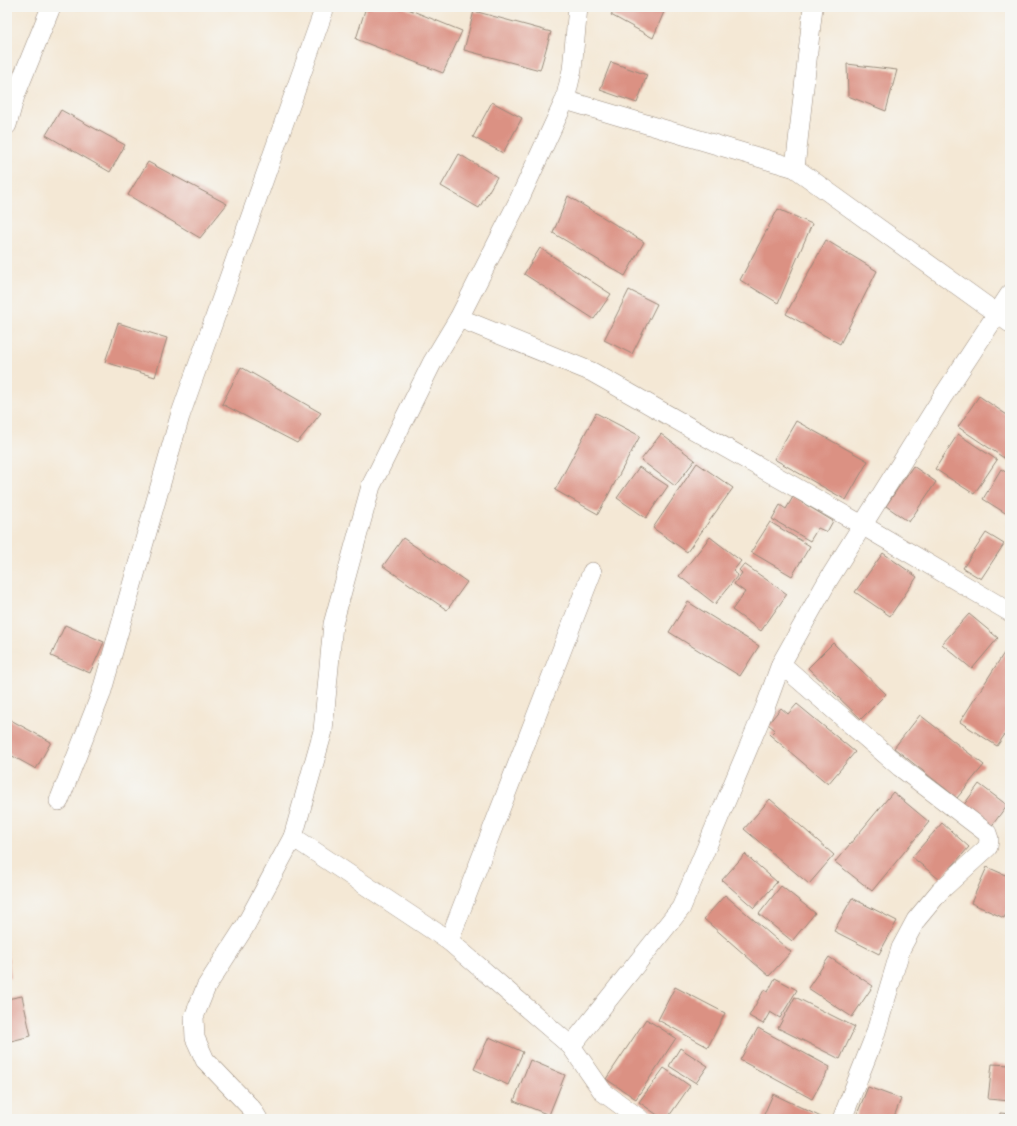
<svg xmlns="http://www.w3.org/2000/svg" width="1017" height="1126" font-family="Dekko,sans-serif">
<rect width="100%" height="100%" fill="#f6f6f2"/>
<filter id="ink" filterUnits="userSpaceOnUse"><feTurbulence type="fractalNoise" baseFrequency=".025" numOctaves="2"/><feDisplacementMap in="SourceGraphic" scale="8" xChannelSelector="R" yChannelSelector="G"/><feConvolveMatrix kernelMatrix="1 2 1 2 8 2 1 2 1" color-interpolation-filters="sRGB"/></filter>
<filter id="wash" filterUnits="userSpaceOnUse"><feTurbulence type="fractalNoise" baseFrequency=".012" numOctaves="4" result="noise"/><feDisplacementMap in="SourceGraphic" scale="16" xChannelSelector="R" yChannelSelector="G"/><feGaussianBlur stdDeviation="0.9" result="paint"/><feColorMatrix in="noise" values="0 0 0 0 0 0 0 0 0 0 0 0 0 0 0 0 0 1.4 0 .05"/><feComposite in="paint" operator="in"/></filter>
<g filter="url(#wash)">
<rect width="100%" height="100%" fill="#f4e8d5"/>
<g id="blocks">
<g fill="#db9183">
<polygon points="366,7 403,7 462,31 443,73 356,39"/>
<polygon points="615,7 666,7 653,38 611,15"/>
<polygon points="474,11 551,32 540,70 464,50"/>
<polygon points="611,62 647,75 637,103 600,90"/>
<polygon points="847,64 897,70 886,111 848,96"/>
<polygon points="492,102 522,118 503,153 473,137"/>
<polygon points="61,110 125,145 110,172 46,135"/>
<polygon points="459,154 497,177 479,208 441,186"/>
<polygon points="148,162 227,204 200,238 128,195"/>
<polygon points="568,196 644,242 625,276 553,233"/>
<polygon points="778,209 812,224 778,303 740,280"/>
<polygon points="826,240 877,271 840,344 786,314"/>
<polygon points="540,248 611,294 594,319 524,274"/>
<polygon points="629,290 657,304 632,354 604,340"/>
<polygon points="118,323 167,338 155,377 105,362"/>
<polygon points="241,367 321,413 297,443 222,404"/>
<polygon points="979,396 1010,417 1010,462 958,427"/>
<polygon points="596,413 640,436 598,514 555,490"/>
<polygon points="796,421 868,461 846,500 774,459"/>
<polygon points="661,434 695,460 675,486 641,460"/>
<polygon points="958,434 997,460 974,494 935,469"/>
<polygon points="697,463 733,488 687,552 653,528"/>
<polygon points="913,466 936,482 909,522 886,506"/>
<polygon points="639,467 668,486 646,518 617,498"/>
<polygon points="1001,469 1010,475 1010,516 983,499"/>
<polygon points="793,497 833,521 827,532 818,528 810,541 772,519 780,505 786,509"/>
<polygon points="770,522 810,546 792,576 751,552"/>
<polygon points="986,533 1004,544 981,579 963,568"/>
<polygon points="710,537 741,561 733,571 738,575 715,604 679,576"/>
<polygon points="403,538 467,582 447,610 383,566"/>
<polygon points="883,553 917,577 890,616 855,592"/>
<polygon points="744,564 787,594 761,631 732,610 745,592 734,584 742,573 739,570"/>
<polygon points="688,602 759,646 740,676 669,632"/>
<polygon points="969,614 998,638 972,669 942,644"/>
<polygon points="65,625 104,642 90,673 51,656"/>
<polygon points="833,643 886,694 861,719 808,668"/>
<polygon points="1004,653 1010,657 1010,727 997,746 960,722"/>
<polygon points="797,704 855,752 828,784 770,735 775,730 768,724 781,708 788,714"/>
<polygon points="920,715 984,765 957,798 894,748"/>
<polygon points="7,718 51,742 36,769 7,753"/>
<polygon points="979,784 1007,805 991,827 963,806"/>
<polygon points="893,792 929,822 872,891 835,862"/>
<polygon points="770,799 834,855 809,884 744,829"/>
<polygon points="942,823 969,847 940,880 912,857"/>
<polygon points="745,854 777,882 754,908 722,880"/>
<polygon points="987,867 1010,877 1010,905 1004,918 971,903"/>
<polygon points="781,886 815,913 792,941 759,914"/>
<polygon points="725,895 791,952 769,976 704,919"/>
<polygon points="852,898 897,921 879,954 834,931"/>
<polygon points="7,950 11,977 7,978"/>
<polygon points="829,957 873,986 852,1017 808,988"/>
<polygon points="775,978 797,990 780,1018 770,1012 763,1024 749,1016 764,990 768,992"/>
<polygon points="675,987 725,1013 708,1047 658,1020"/>
<polygon points="22,996 31,1036 7,1042 7,999"/>
<polygon points="795,997 855,1027 840,1059 778,1028"/>
<polygon points="646,1019 676,1038 636,1099 606,1079"/>
<polygon points="758,1028 830,1067 812,1099 740,1060"/>
<polygon points="489,1037 523,1052 508,1085 474,1069"/>
<polygon points="680,1048 708,1066 696,1083 669,1066"/>
<polygon points="530,1060 565,1075 549,1115 514,1101"/>
<polygon points="992,1064 1010,1065 1010,1101 988,1099"/>
<polygon points="664,1068 690,1086 667,1119 663,1119 639,1102"/>
<polygon points="868,1087 901,1099 893,1119 855,1119"/>
<polygon points="773,1094 825,1119 762,1119"/>
<polygon points="1000,1113 1010,1114 1010,1119 999,1119"/>
</g>
</g>
</g>
<g filter="url(#ink)">
<use href="#blocks" fill-opacity="0" stroke="#98897a" stroke-width="1"/>
<g fill="none" stroke-linecap="round" stroke-linejoin="round">
<g stroke="#98897a" stroke-width="20">
<g id="minor">
<polyline points="565,100 795,168 1010,323"/>
<polyline points="7,125 15,96 51,7"/>
<polyline points="795,168 813,7"/>
<polyline points="459,318 592,372 862,525 1010,612"/>
<polyline points="781,664 900,767 987,833 989,839 988,847 940,891 916,920 901,948 874,1038 842,1119"/>
<polyline points="59,801 101,694 180,416 325,7"/>
<polyline points="293,837 323,731 333,624 371,486 432,363 459,318 518,202 565,100 572,70 578,7"/>
<polyline points="449,941 592,572"/>
<polyline points="571,1046 681,908 765,708 781,664 827,582 943,396 1010,294"/>
<polyline points="258,1119 252,1109 205,1060 195,1038 194,1017 206,987 244,928 293,837 449,941 571,1046 603,1092 640,1119"/>
</g>
</g>
<use href="#minor" stroke="#fff" stroke-width="19"/>
</g>
</g>
<rect width="1017" height="1126" fill="none" stroke="#f6f6f2" stroke-width="24"/>
</svg>
